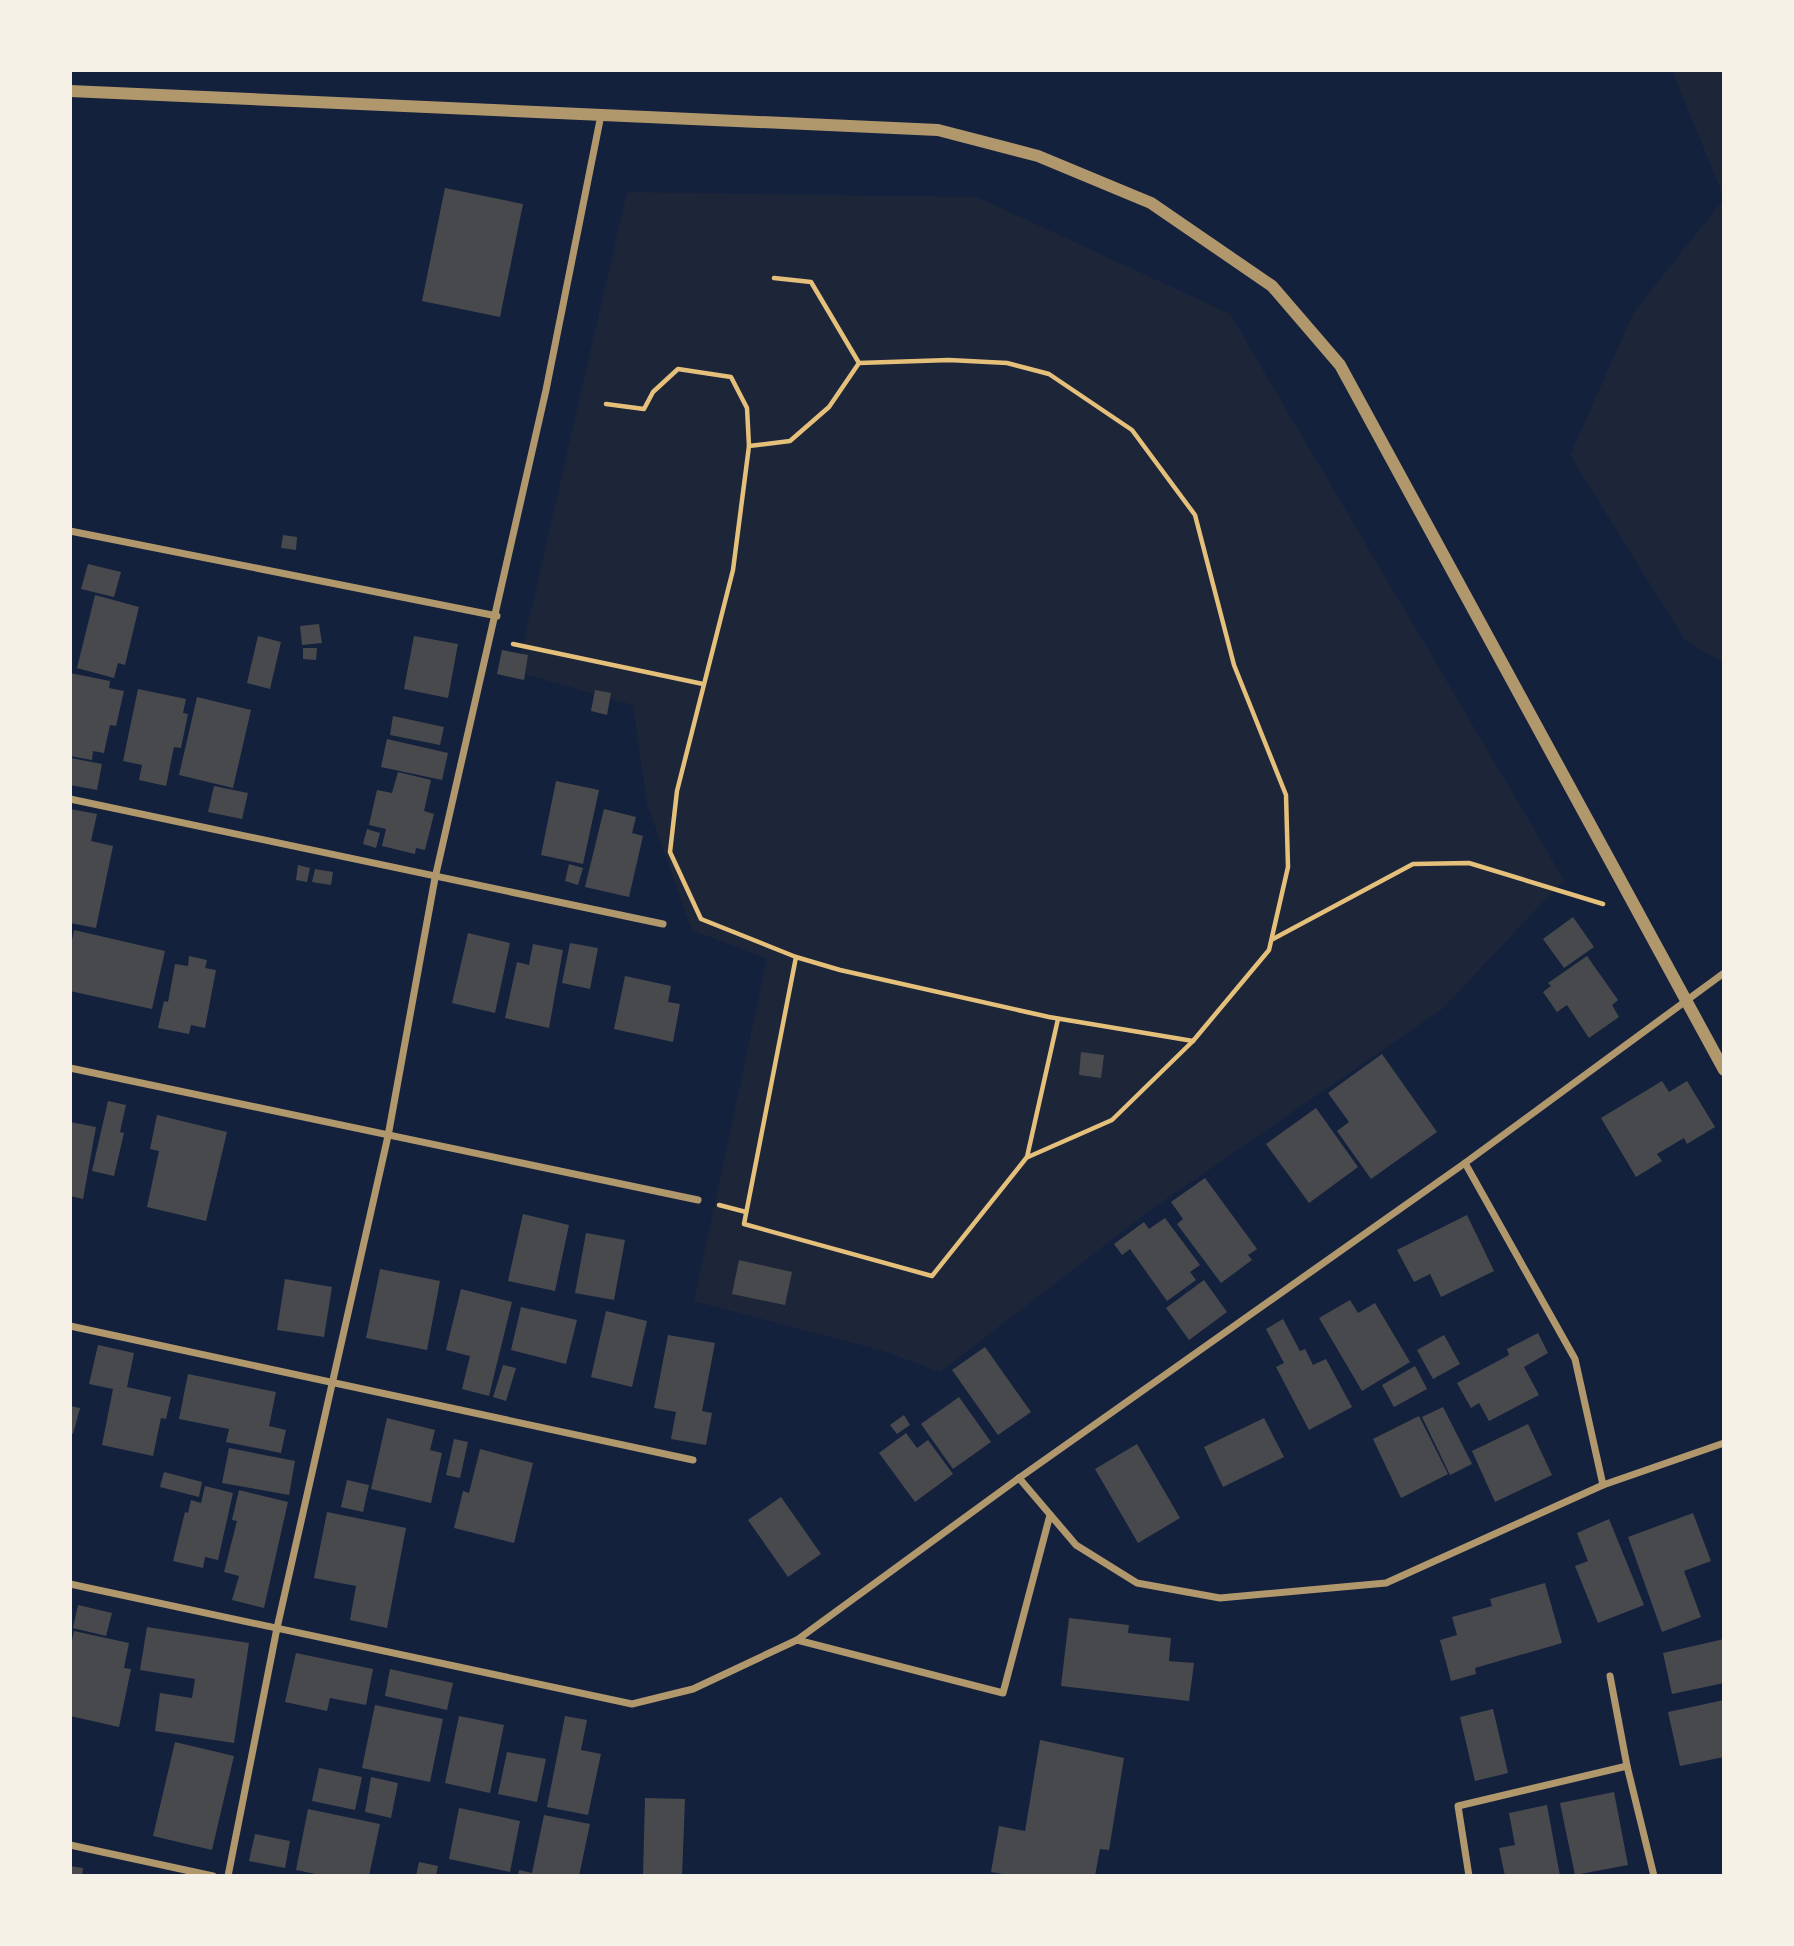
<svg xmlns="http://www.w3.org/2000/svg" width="1794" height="1946" font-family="Figtree,sans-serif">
<rect width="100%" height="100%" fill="#14213d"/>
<g fill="#1d2539">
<polygon points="1672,70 1724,70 1724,198"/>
<polygon points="627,192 977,197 1230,314 1564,880 1442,1009 1152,1209 940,1372 884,1351 694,1301 767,959 692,930 647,804 633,705 517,672"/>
<polygon points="1724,199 1724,663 1685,640 1570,455 1634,312"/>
</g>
<g fill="#48494c">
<polygon points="445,188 523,204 500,317 422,301"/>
<polygon points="283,535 297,537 296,550 281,548"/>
<polygon points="88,564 121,572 114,597 81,589"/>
<polygon points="95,595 139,607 125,665 118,663 114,678 77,668"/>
<polygon points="319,624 322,643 302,645 300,626"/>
<polygon points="258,636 281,642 270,689 247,683"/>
<polygon points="414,636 458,644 448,698 404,689"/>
<polygon points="303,648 317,648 316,660 303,659"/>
<polygon points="502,650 528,655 524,680 497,674"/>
<polygon points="70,673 110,681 109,688 124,691 116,726 110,725 104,753 93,751 92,760 70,756"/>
<polygon points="138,689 186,699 183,713 188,714 181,748 174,747 166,786 139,780 142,765 123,761"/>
<polygon points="595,690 611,693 607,715 591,711"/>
<polygon points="197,697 251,710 233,788 179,775"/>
<polygon points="393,716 444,727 440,745 390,735"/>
<polygon points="387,739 448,753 442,780 381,767"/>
<polygon points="71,758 102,764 97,790 70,785"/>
<polygon points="398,772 431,780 424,811 434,814 425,850 416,848 415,854 382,846 386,829 369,825 377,790 392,793"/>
<polygon points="556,781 599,790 583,864 541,855"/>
<polygon points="214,786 248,793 242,819 208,812"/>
<polygon points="70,809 97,814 91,841 113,846 96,928 70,923"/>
<polygon points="604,809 636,817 632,833 643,836 629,897 585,887"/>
<polygon points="367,829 380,833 376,848 363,844"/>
<polygon points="569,864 583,868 578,885 565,881"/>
<polygon points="298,865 310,868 307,882 296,880"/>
<polygon points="315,869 333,872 331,885 312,882"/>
<polygon points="1573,917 1594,947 1564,968 1543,939"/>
<polygon points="74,930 165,951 152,1009 70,991 70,950"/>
<polygon points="468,933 510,943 495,1013 452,1003"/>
<polygon points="570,943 598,948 590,989 562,983"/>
<polygon points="533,944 563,950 549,1028 505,1018 517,962 529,965"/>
<polygon points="189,956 207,960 205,968 216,970 205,1028 191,1025 189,1034 158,1028 164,1001 168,1002 175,964 188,966"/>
<polygon points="1587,956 1618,1000 1612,1005 1619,1017 1589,1038 1567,1005 1557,1012 1543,992 1551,986 1548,983"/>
<polygon points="625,976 671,986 668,1002 680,1004 673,1042 614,1029"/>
<polygon points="1081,1052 1104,1055 1101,1078 1079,1075"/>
<polygon points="1382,1054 1437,1132 1371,1179 1337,1131 1349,1122 1328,1093"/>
<polygon points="1662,1081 1669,1092 1687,1081 1715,1127 1687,1144 1684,1138 1657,1154 1662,1161 1636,1177 1601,1118"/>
<polygon points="108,1101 126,1105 120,1132 124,1133 114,1176 92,1171"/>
<polygon points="1316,1108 1358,1167 1309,1203 1266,1144"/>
<polygon points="157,1115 227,1132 206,1221 147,1207 159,1151 150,1149"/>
<polygon points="70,1122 96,1127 83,1199 70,1196"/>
<polygon points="1205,1178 1257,1249 1248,1255 1252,1260 1221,1283 1177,1224 1183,1219 1171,1202"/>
<polygon points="523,1214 569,1225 555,1291 508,1281"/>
<polygon points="1467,1215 1494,1271 1441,1297 1430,1274 1414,1282 1397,1250"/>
<polygon points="1165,1218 1200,1265 1190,1272 1196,1280 1167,1301 1130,1249 1122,1255 1114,1244 1144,1222 1149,1229"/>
<polygon points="586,1233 625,1240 614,1300 575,1293"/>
<polygon points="739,1260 792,1272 785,1305 732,1294"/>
<polygon points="380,1269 440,1281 427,1350 366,1338"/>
<polygon points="285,1279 332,1287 324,1337 277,1330"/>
<polygon points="1204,1280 1227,1312 1189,1340 1166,1308"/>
<polygon points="461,1289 512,1302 489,1396 462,1389 470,1356 446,1350"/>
<polygon points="1350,1300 1358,1313 1375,1303 1410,1362 1362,1391 1319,1318"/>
<polygon points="521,1307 577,1320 566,1364 511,1350"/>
<polygon points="606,1311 647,1321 632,1387 591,1377"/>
<polygon points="1283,1319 1300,1351 1305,1349 1313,1365 1326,1359 1352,1407 1309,1430 1276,1367 1284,1363 1266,1329"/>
<polygon points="1538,1333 1548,1353 1524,1367 1539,1395 1489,1421 1479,1403 1471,1408 1457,1383 1509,1355 1507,1349"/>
<polygon points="668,1335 715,1343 702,1411 712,1413 706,1445 671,1439 676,1412 654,1408"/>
<polygon points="1444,1335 1460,1364 1433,1379 1417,1350"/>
<polygon points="98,1345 134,1353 127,1387 171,1397 166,1419 161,1418 153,1456 102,1445 113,1389 89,1384"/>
<polygon points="985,1347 1031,1412 998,1435 952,1370"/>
<polygon points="503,1365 516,1368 506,1401 493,1397"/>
<polygon points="1415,1366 1427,1389 1394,1407 1382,1385"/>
<polygon points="188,1374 276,1392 269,1426 286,1430 281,1453 226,1442 229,1429 179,1419"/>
<polygon points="959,1397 991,1442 953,1469 921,1424"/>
<polygon points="70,1406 80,1408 73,1434 70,1434"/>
<polygon points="1443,1407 1472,1464 1450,1475 1422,1417"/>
<polygon points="904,1415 910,1425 897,1434 890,1425"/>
<polygon points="1419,1416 1448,1474 1401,1498 1373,1439"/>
<polygon points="387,1418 435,1430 430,1450 442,1453 431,1503 371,1489"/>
<polygon points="1264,1418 1284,1457 1223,1487 1204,1447"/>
<polygon points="1528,1424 1552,1475 1495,1502 1472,1451"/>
<polygon points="906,1433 917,1448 928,1440 953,1474 915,1502 879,1453"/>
<polygon points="454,1439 468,1442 460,1478 446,1475"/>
<polygon points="1137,1444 1180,1518 1138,1543 1095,1469"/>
<polygon points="229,1448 295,1461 289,1495 222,1483"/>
<polygon points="480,1449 533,1463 514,1543 454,1528 463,1491 469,1493"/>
<polygon points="164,1472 202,1482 199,1497 160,1487"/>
<polygon points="347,1480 369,1485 363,1512 341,1507"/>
<polygon points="205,1486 233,1493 218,1560 205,1557 203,1568 173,1561 185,1512 188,1513 191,1500 201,1503"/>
<polygon points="239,1490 288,1502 264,1608 232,1600 239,1576 224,1572 237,1521 232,1520"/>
<polygon points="781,1497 821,1554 788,1577 748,1520"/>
<polygon points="327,1512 406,1528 387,1628 350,1620 356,1586 314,1578"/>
<polygon points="1693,1513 1711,1561 1684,1571 1701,1617 1662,1632 1628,1537"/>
<polygon points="1609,1519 1644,1605 1598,1623 1575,1566 1588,1561 1577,1533"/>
<polygon points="1545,1583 1562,1643 1475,1668 1476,1674 1451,1681 1440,1640 1457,1635 1452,1617 1492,1606 1490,1599"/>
<polygon points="78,1605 112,1613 106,1636 73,1628"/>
<polygon points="1069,1618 1129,1625 1128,1633 1171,1638 1169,1661 1194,1663 1189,1701 1061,1686"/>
<polygon points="147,1627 249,1643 234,1743 155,1731 160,1693 192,1698 195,1679 140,1670"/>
<polygon points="74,1631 129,1643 124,1668 131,1669 119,1727 70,1716 70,1650"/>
<polygon points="1724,1639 1724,1683 1672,1694 1663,1653"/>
<polygon points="296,1653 373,1669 366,1705 330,1698 327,1711 285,1702"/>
<polygon points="390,1669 453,1683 447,1710 385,1696"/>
<polygon points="1724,1700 1724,1757 1680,1766 1668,1712"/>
<polygon points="375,1705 443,1719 430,1782 362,1768"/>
<polygon points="1493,1709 1508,1773 1475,1781 1460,1717"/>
<polygon points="459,1716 504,1725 490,1793 445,1783"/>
<polygon points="565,1716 587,1720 581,1750 601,1754 588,1815 547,1807"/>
<polygon points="1040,1740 1124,1758 1109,1850 1100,1849 1095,1876 1014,1876 991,1872 999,1826 1025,1831"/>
<polygon points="175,1742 234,1756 212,1850 153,1836"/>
<polygon points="507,1752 546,1759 537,1802 498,1794"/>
<polygon points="319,1768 362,1777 355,1810 312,1801"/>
<polygon points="371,1777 398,1783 391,1818 365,1812"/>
<polygon points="1614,1792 1628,1865 1575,1875 1560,1803"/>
<polygon points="645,1798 685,1799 682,1876 643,1876"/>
<polygon points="1547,1805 1560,1876 1505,1876 1499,1848 1515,1845 1509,1813"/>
<polygon points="459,1808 520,1821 510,1872 449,1859"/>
<polygon points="308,1809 380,1824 369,1876 325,1876 296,1870"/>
<polygon points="544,1815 590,1824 579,1876 518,1876 519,1870 532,1873"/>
<polygon points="255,1834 290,1841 285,1868 249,1861"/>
<polygon points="419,1862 438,1866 436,1876 416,1876"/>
<polygon points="70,1866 83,1868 82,1876 70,1876"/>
</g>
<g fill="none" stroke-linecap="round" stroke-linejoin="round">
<g stroke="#e5c07b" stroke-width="4.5">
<polyline points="774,278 811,282 859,363 829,407 790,441 749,446 733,570 677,791 670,852 701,919 796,957 840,970 1049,1017 1193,1041 1269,950 1288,867 1286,795 1234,665 1195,515 1132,430 1049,374 1007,363 949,360 859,363"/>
<polyline points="606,404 644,409 653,392 678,369 731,377 747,408 749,446"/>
<polyline points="513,644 703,684"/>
<polyline points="1273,939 1413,864 1469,863 1603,904"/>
<polyline points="796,957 744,1224 932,1276 1027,1157 1058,1019"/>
<polyline points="1028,1157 1112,1120 1193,1041"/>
<polyline points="719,1205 746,1212"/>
</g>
<g stroke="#b1986c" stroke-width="7">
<polyline points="70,531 497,616"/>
<polyline points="70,799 663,924"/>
<polyline points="70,1068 698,1200"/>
<polyline points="1465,1163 1575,1359 1603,1485"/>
<polyline points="70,1326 693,1460"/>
<polyline points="1019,1478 1076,1545 1137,1583 1220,1598 1386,1583 1603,1485 1724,1443"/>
<polyline points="70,1584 632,1704 693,1689 797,1640 1019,1478 1465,1163 1724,973"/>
<polyline points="797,1640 1003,1693 1050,1515"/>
<polyline points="1610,1676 1627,1766"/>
<polyline points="70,1845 213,1876"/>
<polyline points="228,1876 277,1628 388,1136 435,878 546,390 601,115"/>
<polyline points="1469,1876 1458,1806 1627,1766 1654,1876"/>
</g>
<polyline stroke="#b1986c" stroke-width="12" points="70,91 938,130 1038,156 1151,203 1272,286 1340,365 1724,1070"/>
</g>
<rect width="1794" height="1946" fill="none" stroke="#f6f1e7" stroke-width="144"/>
</svg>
